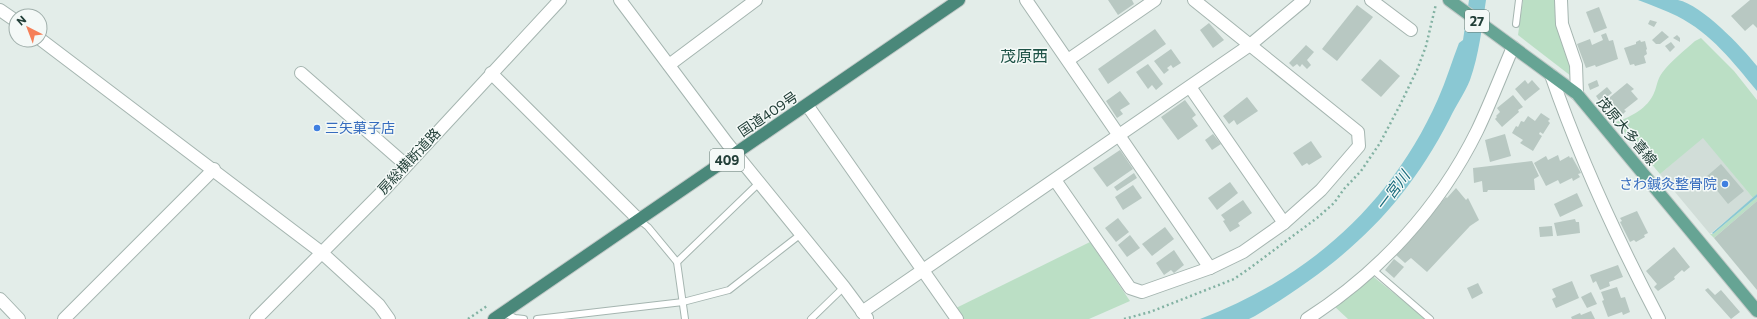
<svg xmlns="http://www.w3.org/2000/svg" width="1757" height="319" font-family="Commissioner,'Noto Sans JP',sans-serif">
<rect width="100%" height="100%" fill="#e3ede9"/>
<polygon fill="#d1ddd8" points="1703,137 1753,198 1710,234 1660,174"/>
<g fill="#bbdfc5">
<polygon points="1523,0 1557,0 1573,68 1571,76 1518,35"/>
<path d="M1701,38L1734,71L1757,100V194L1753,198L1703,138L1660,174L1616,122C1631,117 1648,108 1654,93C1657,86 1657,80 1662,73C1671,61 1684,51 1695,41Z"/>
<polygon points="1757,197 1757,201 1714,238 1710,234 1713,234"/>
<polygon points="1090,242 1130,301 1089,319 964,319 956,308"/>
<polygon points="1370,274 1426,319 1348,319 1333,305"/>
</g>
<g fill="#8ac8d3">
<path d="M1469,0H1486C1482,27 1479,55 1470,80C1465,93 1456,105 1450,118C1403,210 1343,263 1255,316L1249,319H1200C1307,279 1391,205 1438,99C1446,81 1452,61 1459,43L1463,40Z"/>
<path d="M1638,0C1650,0 1665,0 1678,0C1702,5 1742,47 1757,66V91C1733,62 1712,34 1677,16C1665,10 1651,5 1638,0Z"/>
<polygon points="1757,194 1757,197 1713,234 1712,233"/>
</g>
<g fill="#b8c8c2">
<polygon points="1108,0 1132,0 1134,4 1118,15"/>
<polygon points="1750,0 1757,0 1757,28 1753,24 1745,31 1731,16"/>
<polygon points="1357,5 1373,17 1337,61 1322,49"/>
<polygon points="1599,7 1607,28 1594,33 1586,12"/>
<polygon points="1650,20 1657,22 1654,27 1648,24"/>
<polygon points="1209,23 1224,40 1213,48 1200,30"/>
<polygon points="1155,29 1166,44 1108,84 1098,69"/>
<polygon points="1662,31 1669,37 1660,44 1656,44 1652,40"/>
<polygon points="1606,33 1609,41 1613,40 1618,59 1596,67 1595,65 1586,68 1577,44 1590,39 1592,45 1603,40 1601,35"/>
<polygon points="1677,35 1680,38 1680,42 1673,38"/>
<polygon points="1640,40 1641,42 1645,41 1647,49 1646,50 1647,54 1644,56 1646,63 1635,66 1634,64 1630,65 1624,48 1636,44 1636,42"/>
<polygon points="1671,42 1675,47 1670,52 1665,46"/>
<polygon points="1306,45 1314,52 1307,60 1311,65 1307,69 1302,64 1300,67 1297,64 1293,67 1289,63"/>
<polygon points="1171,49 1181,63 1173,68 1171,65 1167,68 1169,70 1164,74 1154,61"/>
<polygon points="1380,59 1400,76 1381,97 1361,80"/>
<polygon points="1148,64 1163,84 1156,90 1152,85 1148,89 1136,72"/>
<polygon points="1525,80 1528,84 1532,80 1540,89 1525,101 1515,89"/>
<polygon points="1597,80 1599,86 1590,90 1588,84"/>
<polygon points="1627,83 1634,89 1631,91 1638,99 1624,110 1626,111 1623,114 1620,111 1615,116 1604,102"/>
<polygon points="1607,87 1612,93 1600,102 1596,96"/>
<polygon points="1120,91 1130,104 1120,110 1123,114 1117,118 1106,101"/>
<polygon points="1513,95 1523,107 1518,110 1519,112 1502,127 1495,119 1497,117 1496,116 1500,112 1497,108"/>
<polygon points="1247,97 1258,111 1237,125 1234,120 1229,124 1223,116"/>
<polygon points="1185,100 1196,115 1192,118 1198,126 1178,140 1161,117"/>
<polygon points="1541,113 1550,119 1548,121 1550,123 1543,134 1540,132 1539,134 1542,136 1533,151 1520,143 1523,140 1512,133 1516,126 1518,127 1521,121 1524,122 1528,116 1535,121"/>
<polygon points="1213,134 1221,144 1212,150 1205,140"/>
<polygon points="1505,134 1511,156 1490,162 1485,140"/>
<polygon points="1311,141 1322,157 1309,165 1307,163 1302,166 1293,153"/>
<polygon points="1120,150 1133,169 1107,187 1093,168"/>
<polygon points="1558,155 1560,161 1569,156 1570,158 1572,157 1581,173 1578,174 1580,177 1573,181 1572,178 1560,184 1558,180 1546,186 1534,163 1546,156 1548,160"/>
<polygon points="1532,161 1539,176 1534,179 1535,190 1488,190 1487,192 1483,192 1482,181 1474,183 1473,168"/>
<polygon points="1721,164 1744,191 1728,204 1706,177"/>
<polygon points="1134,173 1137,178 1117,191 1114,187"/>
<polygon points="1230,182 1238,193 1217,210 1208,198"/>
<polygon points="1133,185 1142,198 1123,210 1115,197"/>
<polygon points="1456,188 1466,200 1468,198 1479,220 1470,226 1427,272 1411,258 1405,263 1396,255 1446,197 1447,198"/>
<polygon points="1577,193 1583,206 1560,217 1554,204"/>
<polygon points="1243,200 1252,213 1238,223 1240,226 1230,232 1223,221 1225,220 1221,215"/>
<polygon points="1757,201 1757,290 1714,238"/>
<polygon points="1637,211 1648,233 1644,235 1645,237 1636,242 1634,240 1630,242 1620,222 1622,221 1620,218"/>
<polygon points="1118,218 1129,232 1116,242 1105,228"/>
<polygon points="1575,219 1576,222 1579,222 1580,233 1557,236 1554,223"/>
<polygon points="1552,226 1553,236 1540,237 1539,227"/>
<polygon points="1165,227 1174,239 1152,256 1142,244"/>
<polygon points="1130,235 1140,248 1127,257 1118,245"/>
<polygon points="1674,247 1690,267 1684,272 1682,270 1674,277 1675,279 1658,291 1654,287 1657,284 1646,271"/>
<polygon points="1174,250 1184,265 1174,273 1171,270 1164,275 1156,263"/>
<polygon points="1394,259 1404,267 1394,278 1385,270"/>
<polygon points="1618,265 1623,277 1609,282 1610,286 1600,290 1596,281 1593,283 1590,275"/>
<polygon points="1572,281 1579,298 1556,308 1552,299 1556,297 1552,289"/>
<polygon points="1478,283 1483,293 1472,299 1467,288"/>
<polygon points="1617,287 1621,298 1625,297 1630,312 1623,315 1622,312 1608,317 1602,301 1604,300 1601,292"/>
<polygon points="1708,288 1715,295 1721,290 1740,312 1731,319 1705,290"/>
<polygon points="1591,292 1597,304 1587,308 1581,297"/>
<polygon points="1591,311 1595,319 1572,319 1571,317 1580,313 1581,315"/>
</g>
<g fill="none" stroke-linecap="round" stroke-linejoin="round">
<g stroke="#a5b5b0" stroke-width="8">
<g id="service">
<polyline points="1516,24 1519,0"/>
<polyline points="638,219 648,227 677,262 685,319"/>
<polyline points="677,262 760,182"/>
<polyline points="1372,269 1430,319"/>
<polyline points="503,313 515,318 524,319"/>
<polyline points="537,319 683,302 729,290 801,234"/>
<polyline points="811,319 844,287"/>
</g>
</g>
<g stroke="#a5b5b0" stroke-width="14">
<g id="minor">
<polyline points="620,0 727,143 844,287 867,318"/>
<polyline points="1026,0 1210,268"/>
<polyline points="1371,0 1411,30"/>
<polyline points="1561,0 1562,24 1576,65 1577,94"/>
<polyline points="0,10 16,21"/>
<polyline points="40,39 321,252"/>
<polyline points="1068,60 1155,0"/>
<polyline points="669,65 756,0"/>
<polyline points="301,73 406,165"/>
<polyline points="491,73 638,219"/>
<path d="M1551,75C1580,159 1618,241 1659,319"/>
<polyline points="1190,87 1284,223"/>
<polyline points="807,105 957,319"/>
<polyline points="1055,180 1130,288 1142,292 1210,268 1243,252 1284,223 1321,190 1359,146 1358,132 1194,0"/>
<polyline points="0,299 19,319"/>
<polyline points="862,312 1250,45 1304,0"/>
<polyline points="64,319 214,169"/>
<path d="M1307,319C1379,273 1439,208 1477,131C1490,104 1501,75 1513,47"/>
</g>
</g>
<g stroke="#a5b5b0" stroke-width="14">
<g id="tertiary">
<polyline points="321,252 379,305 389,319"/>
<polyline points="256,319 386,188 560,0"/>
</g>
</g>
<g stroke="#c1c9c7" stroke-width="14">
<polyline id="primary" points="1449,0 1577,94 1757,311"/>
</g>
<g stroke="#c1c9c7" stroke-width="14">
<polyline id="trunk" points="494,319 959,0"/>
</g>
<g stroke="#83b2a3" stroke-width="2.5" stroke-dasharray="2 3" stroke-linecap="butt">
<polyline points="468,319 487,306"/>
<polyline points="1124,319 1150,312 1234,279 1250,268 1317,218 1334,203 1344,189 1361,171 1380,143 1400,105 1417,70 1426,46 1436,4"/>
</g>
<use href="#service" stroke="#fff" stroke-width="6"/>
<use href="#minor" stroke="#fff" stroke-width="12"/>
<use href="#tertiary" stroke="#fff" stroke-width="12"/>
<use href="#primary" stroke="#66a494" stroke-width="12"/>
<use href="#trunk" stroke="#4a887a" stroke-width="12"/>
</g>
<g fill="#3f7fe0" stroke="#f4f9f7" stroke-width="1.5">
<circle cx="317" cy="128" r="4"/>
<circle cx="1725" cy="184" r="4"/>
</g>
<g text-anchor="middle" stroke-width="3" stroke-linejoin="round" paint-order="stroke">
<g fill="#f4f9f7" stroke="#617771" stroke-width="1">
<rect x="1465" y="10" width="24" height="22" rx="3"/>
<rect x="710" y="149" width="34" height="22" rx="3"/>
</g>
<g font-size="13" font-weight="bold" fill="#223f38">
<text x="1477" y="26">27</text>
<text x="727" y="165">409</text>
</g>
<g font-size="14" fill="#223f38" stroke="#f4f9f7">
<text transform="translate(768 114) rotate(-34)" y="5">国道409号</text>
<text transform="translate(1627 131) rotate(50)" y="5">茂原大多喜線</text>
<text transform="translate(409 161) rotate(-47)" y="5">房総横断道路</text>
</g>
<g font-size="14" fill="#366cbe" stroke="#f4f9f7" text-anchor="start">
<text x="325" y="133">三矢菓子店</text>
<text x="1717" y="189" text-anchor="end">さわ鍼灸整骨院</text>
</g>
<g font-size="15" font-style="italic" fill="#1a6c7d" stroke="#f4f9f7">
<text transform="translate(1393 191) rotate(-53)" y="5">一宮川</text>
</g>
<g font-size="16" fill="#1d5246" stroke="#f4f9f7">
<text x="1024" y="62">茂原西</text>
</g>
</g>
<g transform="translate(28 28) rotate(318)"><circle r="19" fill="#f4f9f7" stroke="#a0afab"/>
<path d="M0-3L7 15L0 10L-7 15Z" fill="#f58059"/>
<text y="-6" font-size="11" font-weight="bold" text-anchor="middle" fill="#223f38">N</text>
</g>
</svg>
